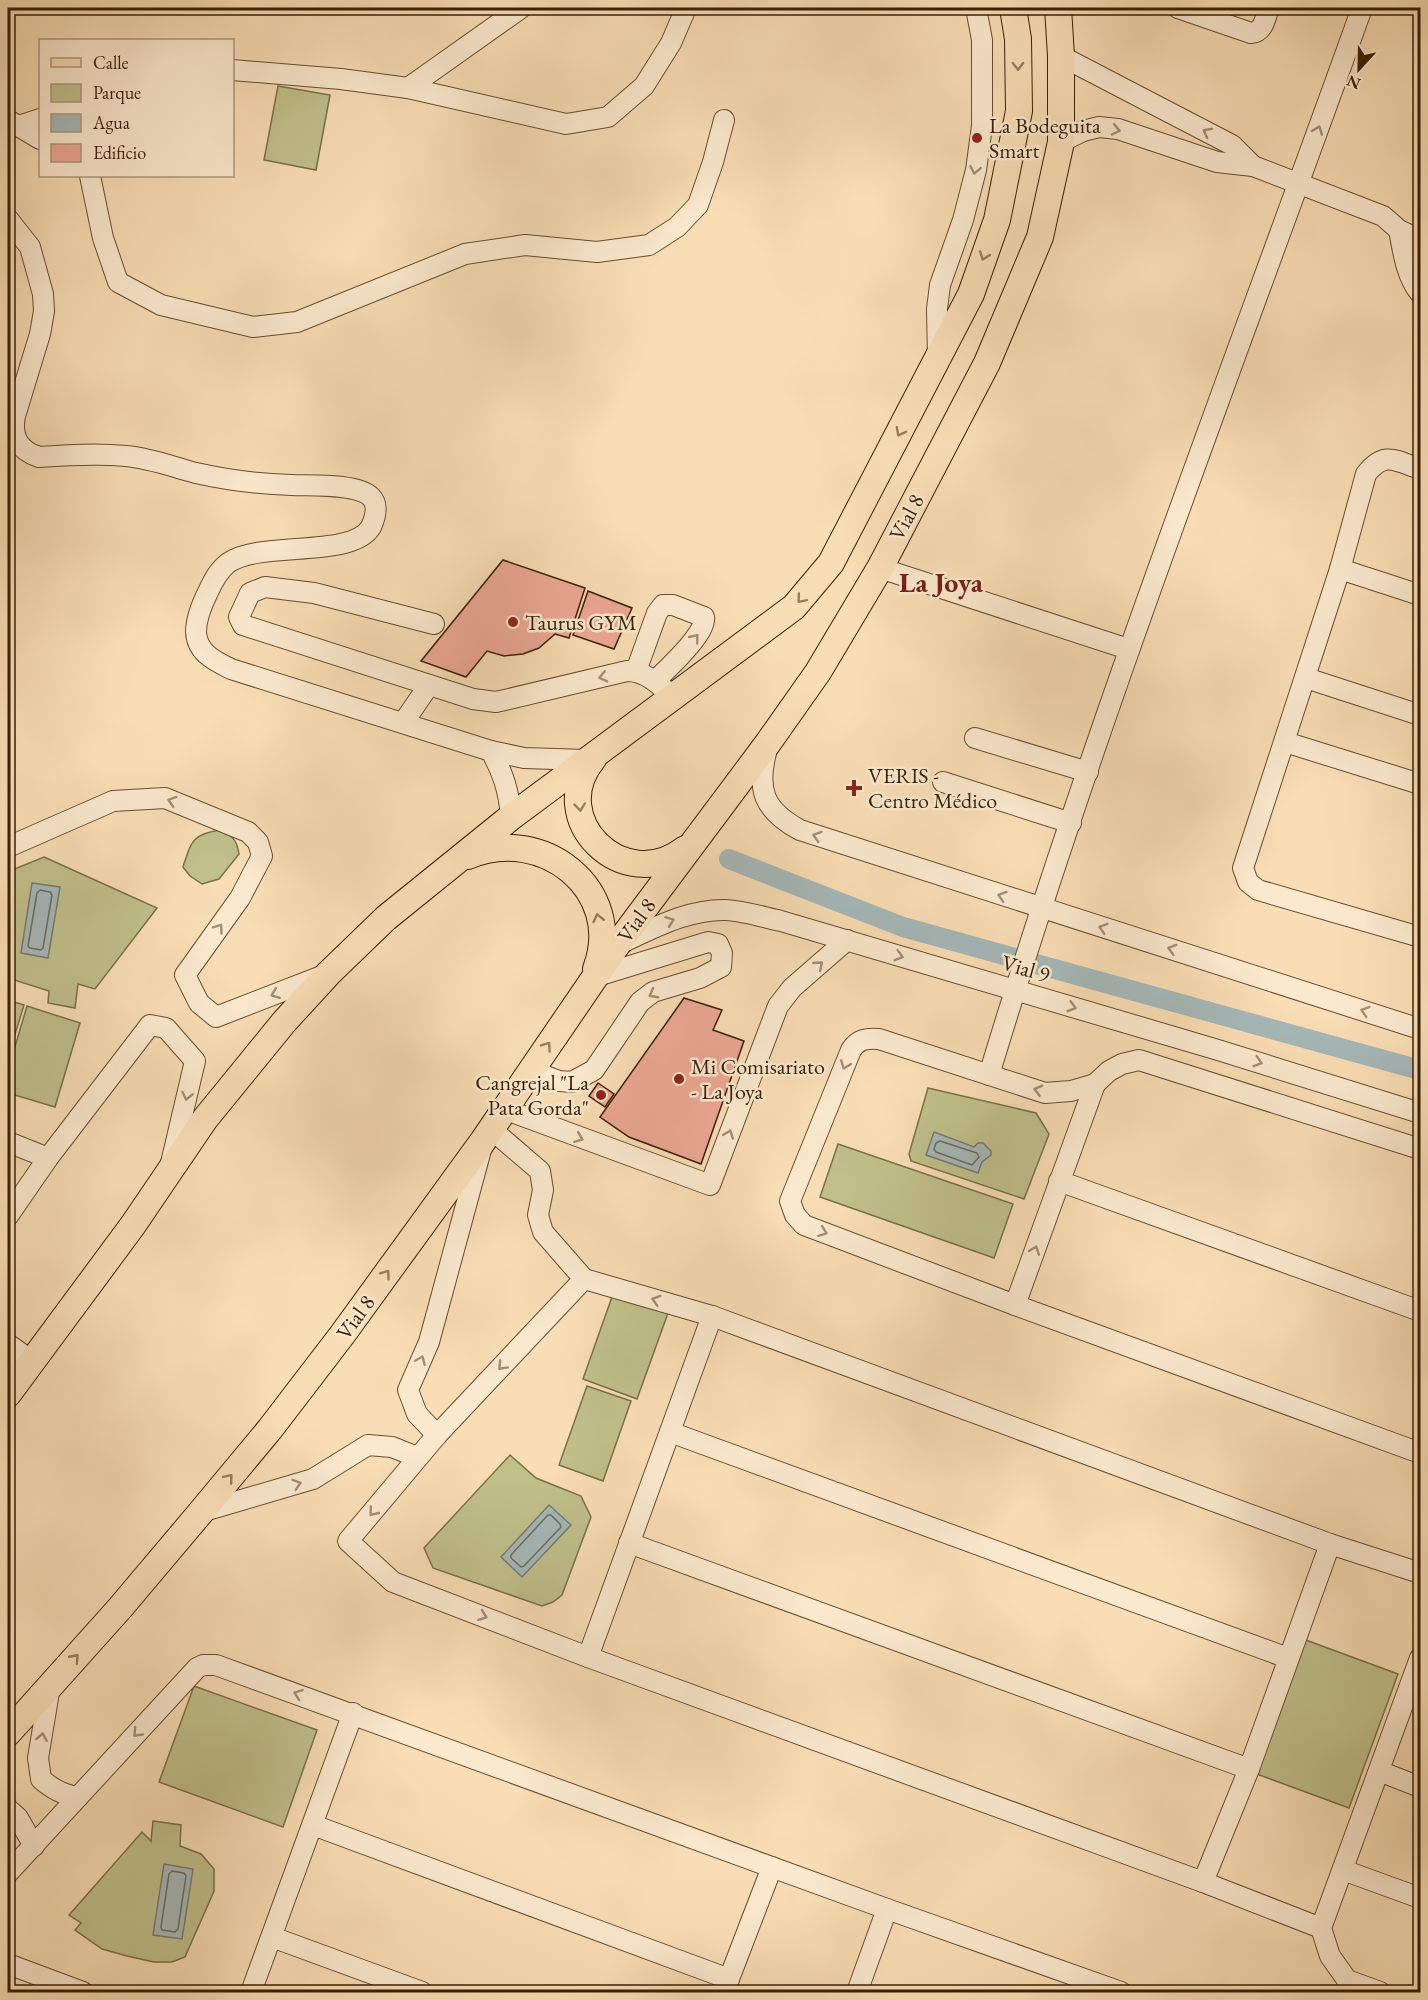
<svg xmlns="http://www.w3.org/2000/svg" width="1428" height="2000" font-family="'EB Garamond',serif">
<rect width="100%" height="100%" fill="#f9ddb4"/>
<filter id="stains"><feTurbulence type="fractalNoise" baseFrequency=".00333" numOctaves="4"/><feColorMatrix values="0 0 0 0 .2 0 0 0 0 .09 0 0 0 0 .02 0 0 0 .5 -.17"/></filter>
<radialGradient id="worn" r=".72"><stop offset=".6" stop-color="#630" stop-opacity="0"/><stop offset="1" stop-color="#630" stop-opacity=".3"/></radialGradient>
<g fill="#c0c08b" stroke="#7c7048" stroke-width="1.5">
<polygon points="278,86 330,95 316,170 264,160"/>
<path d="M220,830C232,835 237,840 239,854L219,879L202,884L190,876L183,867C191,842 192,834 220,830Z"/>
<polygon points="44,857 157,908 95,989 78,984 75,1008 48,1003 49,991 8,978 8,884 12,870"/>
<polygon points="8,1000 24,1005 8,1057"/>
<polygon points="27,1006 80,1023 55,1107 8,1093 8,1070"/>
<polygon points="928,1088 1036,1113 1049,1134 1024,1199 911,1161 909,1154"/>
<polygon points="838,1144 1013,1204 994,1258 820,1197"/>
<polygon points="613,1294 668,1313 637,1399 583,1379"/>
<polygon points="587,1386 631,1401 603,1481 559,1465"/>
<polygon points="510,1455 536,1478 581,1496 591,1517 562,1595 553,1602 542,1606 433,1568 424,1548"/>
<polygon points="1303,1639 1398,1674 1349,1808 1254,1773"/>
<polygon points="194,1686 317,1730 283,1827 159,1782"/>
<polygon points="153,1821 181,1825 180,1846 201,1854 214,1869 214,1891 185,1957 172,1962 154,1962 127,1956 102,1949 75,1930 81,1923 69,1915 142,1832 151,1841"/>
</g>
<g fill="#a5b8b9" stroke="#7a7b71" stroke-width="1.5">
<polygon points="32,883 60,887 48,958 21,953"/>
<polygon points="934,1132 974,1147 978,1143 983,1143 991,1151 991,1155 982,1162 978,1173 926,1155"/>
<polygon points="549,1505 571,1525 522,1577 501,1557"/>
<polygon points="164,1864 193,1869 182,1939 153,1935"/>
</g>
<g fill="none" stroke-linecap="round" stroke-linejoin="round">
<g stroke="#6f6c5e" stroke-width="1.5">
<polygon points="40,890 50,892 52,895 43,948 41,950 30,948 28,946 37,893"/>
<polygon points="940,1141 977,1153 979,1157 972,1165 936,1152 934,1149 936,1143"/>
<polygon points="548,1515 551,1515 560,1524 561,1527 524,1566 521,1567 511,1558 511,1555"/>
<polygon points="172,1871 184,1873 186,1876 178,1929 175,1932 162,1930 161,1927 169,1874"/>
</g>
<polyline stroke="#a5b8b9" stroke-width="20" points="729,859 903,927 1420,1070"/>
</g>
<g fill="#eca795" stroke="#391f04" stroke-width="1.5">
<polygon points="503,560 585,588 569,638 555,634 539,648 523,654 504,656 487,651 466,677 421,661"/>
<polygon points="588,591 632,608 614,649 573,635"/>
<polygon points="684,998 722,1010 713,1030 744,1041 701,1164 629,1137 600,1117"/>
<polygon points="598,1083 614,1094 605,1107 589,1096"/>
</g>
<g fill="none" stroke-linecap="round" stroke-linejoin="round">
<g stroke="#694e30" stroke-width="22">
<g id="minor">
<path d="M1178,8L1251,33C1264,32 1265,18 1269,8"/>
<polyline points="1061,56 1232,145 1253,166"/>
<polyline points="232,70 341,79 408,88 566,124 608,117 644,86 671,43 686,8"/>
<polyline points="408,88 521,8"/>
<polyline points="8,120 40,139"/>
<polyline points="19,126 40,119"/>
<polyline points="1061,142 1083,131 1099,127 1118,129 1217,162 1253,166 1383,216 1399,230 1416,238 1420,243"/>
<polyline points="90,176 103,238 118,282 161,305 253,327 297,322 465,254 525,245 597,252 649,245 677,227 698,205 713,162 724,120"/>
<path d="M8,219L30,247L43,294L44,311L40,334L15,416C11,436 18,450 39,457C67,455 97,453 126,456C150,458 173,467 196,473C227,480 259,484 291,485C310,486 357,483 371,497C379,505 375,518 371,527C352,559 260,540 228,563C218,571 213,581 208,592C202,604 196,619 196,632C197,653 215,661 231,669L491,751C503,773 509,791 511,817"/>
<path d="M1399,230C1403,251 1406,276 1420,293"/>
<polyline points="938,358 937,309 940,285 963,220 976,170 982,126 982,40 976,8"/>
<path d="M1420,469C1396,461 1385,450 1366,474L1340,569L1243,868L1248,882L1258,890L1420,937"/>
<polyline points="880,568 1128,649"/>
<polyline points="1340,569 1420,595"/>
<path d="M434,624L314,593L265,587L250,593L239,617L243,625L473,699L496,702L627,671C646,671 660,685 673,697"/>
<path d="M636,671L657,613L663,605H673L704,617C708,632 666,670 655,681"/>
<polyline points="1306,678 1420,715"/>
<polyline points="403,723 429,685"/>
<polyline points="975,738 1088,772"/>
<polyline points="1285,742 1420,784"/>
<path d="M767,749C756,789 763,810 800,830L1420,1029"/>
<polyline points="491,751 524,758 587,760"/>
<polyline points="943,782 1071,823"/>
<polyline points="8,847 113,801 165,798 248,832 258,842 262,856 240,898 185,975 199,1003 216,1017 327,974"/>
<path d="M619,944C652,929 687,909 726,910C744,911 763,917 781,921L1218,1050L1420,1113"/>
<polyline points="530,1070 559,1081 572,1082 594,1070 640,1002 653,992 700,978 721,967 722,953 718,944 708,942 594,977"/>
<path d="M989,1075C1098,714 1235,362 1362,8"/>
<polyline points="504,1109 710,1185 778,1006 792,988 847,940"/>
<polyline points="491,1129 540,1171 543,1190 538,1215 543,1232 584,1279"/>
<polyline points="8,1142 48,1158"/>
<path d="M1420,1149L1139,1060L1122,1064L1109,1071L1095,1084L1071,1091L1045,1093L879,1039C867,1038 858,1039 851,1050L790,1201L795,1215L804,1225L1015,1305L1420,1453"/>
<polyline points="1059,1181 1420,1311"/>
<polyline points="8,1216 48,1158 150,1025 166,1028 195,1061 171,1163"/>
<polyline points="1015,1305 1095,1084"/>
<polyline points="8,1344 33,1362"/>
<polyline points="670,1432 1288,1658"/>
<polyline points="437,1435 417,1414 408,1390 429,1342 481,1150"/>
<polyline points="201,1512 313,1479 368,1445 392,1447 417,1457"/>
<polyline points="629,1543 1249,1769"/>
<polyline points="588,1657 712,1316"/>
<path d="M50,1686L38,1758L41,1779C52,1789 63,1795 78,1797"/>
<polyline points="1379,1771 1420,1787"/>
<polyline points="8,1809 18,1818 34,1846"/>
<polyline points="313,1825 729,1979"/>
<polyline points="1343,1870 1420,1898"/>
<polyline points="8,1873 197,1668 203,1665 216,1665 887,1909 857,1992"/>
<polyline points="1203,1882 588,1657 393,1582 348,1541 437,1435 584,1279 712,1316 1330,1544"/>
<polyline points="887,1909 1121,1992"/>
<polyline points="1321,1928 1203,1882 1249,1769 1330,1544 1420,1573"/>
<polyline points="272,1937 422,1992"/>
<polyline points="8,1964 83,1992"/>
<polyline points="251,1992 353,1713"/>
<polyline points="724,1992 772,1867"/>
<polyline points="1380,1992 1347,1980 1330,1956 1321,1928 1420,1658"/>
</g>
</g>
<g stroke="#391f04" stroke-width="28">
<g id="major">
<path d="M593,759C544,819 624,897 685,849"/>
<path d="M468,856C542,824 626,890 596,969"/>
<polyline points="8,1394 133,1225 205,1119 284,1022 329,973 386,918 511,817 794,607 831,563 971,294 997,220 1019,111 1018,39 1013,8"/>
<polyline points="8,1733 120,1608 201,1512 270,1429 342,1335 483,1141 617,945 768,743 818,672 880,568 987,363 1040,237 1061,142 1061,56 1058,8"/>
</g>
</g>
<use href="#minor" stroke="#fbe9ce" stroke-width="20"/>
<use href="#major" stroke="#f9ddb4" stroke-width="26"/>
</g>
<defs><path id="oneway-chevron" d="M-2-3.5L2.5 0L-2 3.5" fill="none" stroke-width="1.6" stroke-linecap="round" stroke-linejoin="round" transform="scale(1.5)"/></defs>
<g stroke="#997e5c">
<use href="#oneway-chevron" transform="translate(1018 66) rotate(89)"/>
<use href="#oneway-chevron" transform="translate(984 256) rotate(110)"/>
<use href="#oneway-chevron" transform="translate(900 432) rotate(118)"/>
<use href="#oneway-chevron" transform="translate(801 599) rotate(130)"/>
<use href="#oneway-chevron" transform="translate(580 807) rotate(84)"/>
<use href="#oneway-chevron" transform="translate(598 918) rotate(-103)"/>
<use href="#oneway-chevron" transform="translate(547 1046) rotate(-55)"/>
<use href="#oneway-chevron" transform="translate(386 1274) rotate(-54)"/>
<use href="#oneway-chevron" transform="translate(229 1478) rotate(-50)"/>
<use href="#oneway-chevron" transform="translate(75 1658) rotate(-48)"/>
</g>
<g stroke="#a48e73">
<use href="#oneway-chevron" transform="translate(1116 130) rotate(12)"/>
<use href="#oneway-chevron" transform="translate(1318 130) rotate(-70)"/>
<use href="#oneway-chevron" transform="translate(1207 132) rotate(-152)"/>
<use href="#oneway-chevron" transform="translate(975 170) rotate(101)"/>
<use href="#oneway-chevron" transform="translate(695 638) rotate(-51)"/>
<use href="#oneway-chevron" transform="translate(603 677) rotate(167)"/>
<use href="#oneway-chevron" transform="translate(172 801) rotate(-162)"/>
<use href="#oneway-chevron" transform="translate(817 836) rotate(-162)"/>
<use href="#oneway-chevron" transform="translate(1002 896) rotate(-162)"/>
<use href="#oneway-chevron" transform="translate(670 921) rotate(-20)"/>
<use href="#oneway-chevron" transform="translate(219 928) rotate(-54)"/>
<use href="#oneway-chevron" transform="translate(1103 928) rotate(-162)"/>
<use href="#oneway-chevron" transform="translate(1172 949) rotate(-164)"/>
<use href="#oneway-chevron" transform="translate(899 956) rotate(16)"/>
<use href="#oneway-chevron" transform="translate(819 965) rotate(-41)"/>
<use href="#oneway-chevron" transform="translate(275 994) rotate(159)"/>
<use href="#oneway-chevron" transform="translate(653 994) rotate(152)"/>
<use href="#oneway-chevron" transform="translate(1072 1007) rotate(16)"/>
<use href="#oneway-chevron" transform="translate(1365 1011) rotate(-162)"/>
<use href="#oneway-chevron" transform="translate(1258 1062) rotate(17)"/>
<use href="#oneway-chevron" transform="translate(845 1065) rotate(111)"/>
<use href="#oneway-chevron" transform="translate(1038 1090) rotate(-166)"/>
<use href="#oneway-chevron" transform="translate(187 1096) rotate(103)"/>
<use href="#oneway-chevron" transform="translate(729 1134) rotate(-69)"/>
<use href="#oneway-chevron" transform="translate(579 1138) rotate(21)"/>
<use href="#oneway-chevron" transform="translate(823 1232) rotate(21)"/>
<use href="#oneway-chevron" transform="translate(1035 1250) rotate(-70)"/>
<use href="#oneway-chevron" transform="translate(656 1300) rotate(-164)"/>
<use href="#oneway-chevron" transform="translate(421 1360) rotate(-67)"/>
<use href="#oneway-chevron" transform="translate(502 1366) rotate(133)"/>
<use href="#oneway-chevron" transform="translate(297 1484) rotate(-17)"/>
<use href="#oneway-chevron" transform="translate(373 1512) rotate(129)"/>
<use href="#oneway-chevron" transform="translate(483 1616) rotate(21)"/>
<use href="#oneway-chevron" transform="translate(298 1694) rotate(-160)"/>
<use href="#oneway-chevron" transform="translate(137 1733) rotate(133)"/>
<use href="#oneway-chevron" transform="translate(42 1737) rotate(-81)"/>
</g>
<g fill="#8f2418" stroke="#fbe9ce" stroke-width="2">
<circle cx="977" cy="138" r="6"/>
<circle cx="513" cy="622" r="6"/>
<path d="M851 779h6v6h6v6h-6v6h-6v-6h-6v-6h6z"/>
<circle cx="679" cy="1079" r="6"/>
<circle cx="601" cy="1095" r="6"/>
</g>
<g text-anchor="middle" stroke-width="5" stroke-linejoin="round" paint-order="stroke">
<g font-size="22" fill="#391f04" stroke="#fbe9ce" text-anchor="start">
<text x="989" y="133">La Bodeguita<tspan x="989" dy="25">Smart</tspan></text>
<text x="525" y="630">Taurus GYM</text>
<text x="868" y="783">VERIS -<tspan x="868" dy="25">Centro Médico</tspan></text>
<text x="691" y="1074">Mi Comisariato<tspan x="691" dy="25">- La Joya</tspan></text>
<text x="589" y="1090" text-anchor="end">Cangrejal "La<tspan x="589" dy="25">Pata Gorda"</tspan></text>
</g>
<g font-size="22" fill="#391f04" stroke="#fbe9ce">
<text transform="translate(906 517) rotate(-62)" y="8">Vial 8</text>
<text transform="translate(636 920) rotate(-54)" y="8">Vial 8</text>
<text transform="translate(1026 968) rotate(16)" y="8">Vial 9</text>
<text transform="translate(355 1317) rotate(-54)" y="8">Vial 8</text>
</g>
<g font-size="28" font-weight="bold" fill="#7a1f14" stroke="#fbe9ce">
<text x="941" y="592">La Joya</text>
</g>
</g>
<rect width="1428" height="2000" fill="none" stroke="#f9ddb4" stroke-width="30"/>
<rect x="9" y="9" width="1410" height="1982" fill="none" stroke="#391f04" stroke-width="3"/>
<rect x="15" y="15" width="1398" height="1970" fill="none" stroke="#391f04" stroke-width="1.5"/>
<rect x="39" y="39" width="195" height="138" fill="#fbe9ce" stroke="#ad987d" stroke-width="1.5"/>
<rect x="51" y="58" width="30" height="9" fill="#f9ddb4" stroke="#ad987d" stroke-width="1.5"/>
<text x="93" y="69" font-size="18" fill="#391f04">Calle</text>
<rect x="51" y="84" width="30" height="18" fill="#c0c08b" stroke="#ad987d" stroke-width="1.5"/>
<text x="93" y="99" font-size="18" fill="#391f04">Parque</text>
<rect x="51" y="114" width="30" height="18" fill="#a5b8b9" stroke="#ad987d" stroke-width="1.5"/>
<text x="93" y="129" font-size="18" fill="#391f04">Agua</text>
<rect x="51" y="144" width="30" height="18" fill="#eca795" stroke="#ad987d" stroke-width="1.5"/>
<text x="93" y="159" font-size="18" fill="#391f04">Edificio</text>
<g transform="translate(1359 69) rotate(202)" stroke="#fbe9ce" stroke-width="4.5" paint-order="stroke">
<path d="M0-4.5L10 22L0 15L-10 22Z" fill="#391f04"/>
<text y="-9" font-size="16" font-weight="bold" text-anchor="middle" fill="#391f04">N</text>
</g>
<rect width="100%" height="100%" filter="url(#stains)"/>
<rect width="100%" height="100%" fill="url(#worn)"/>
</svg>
